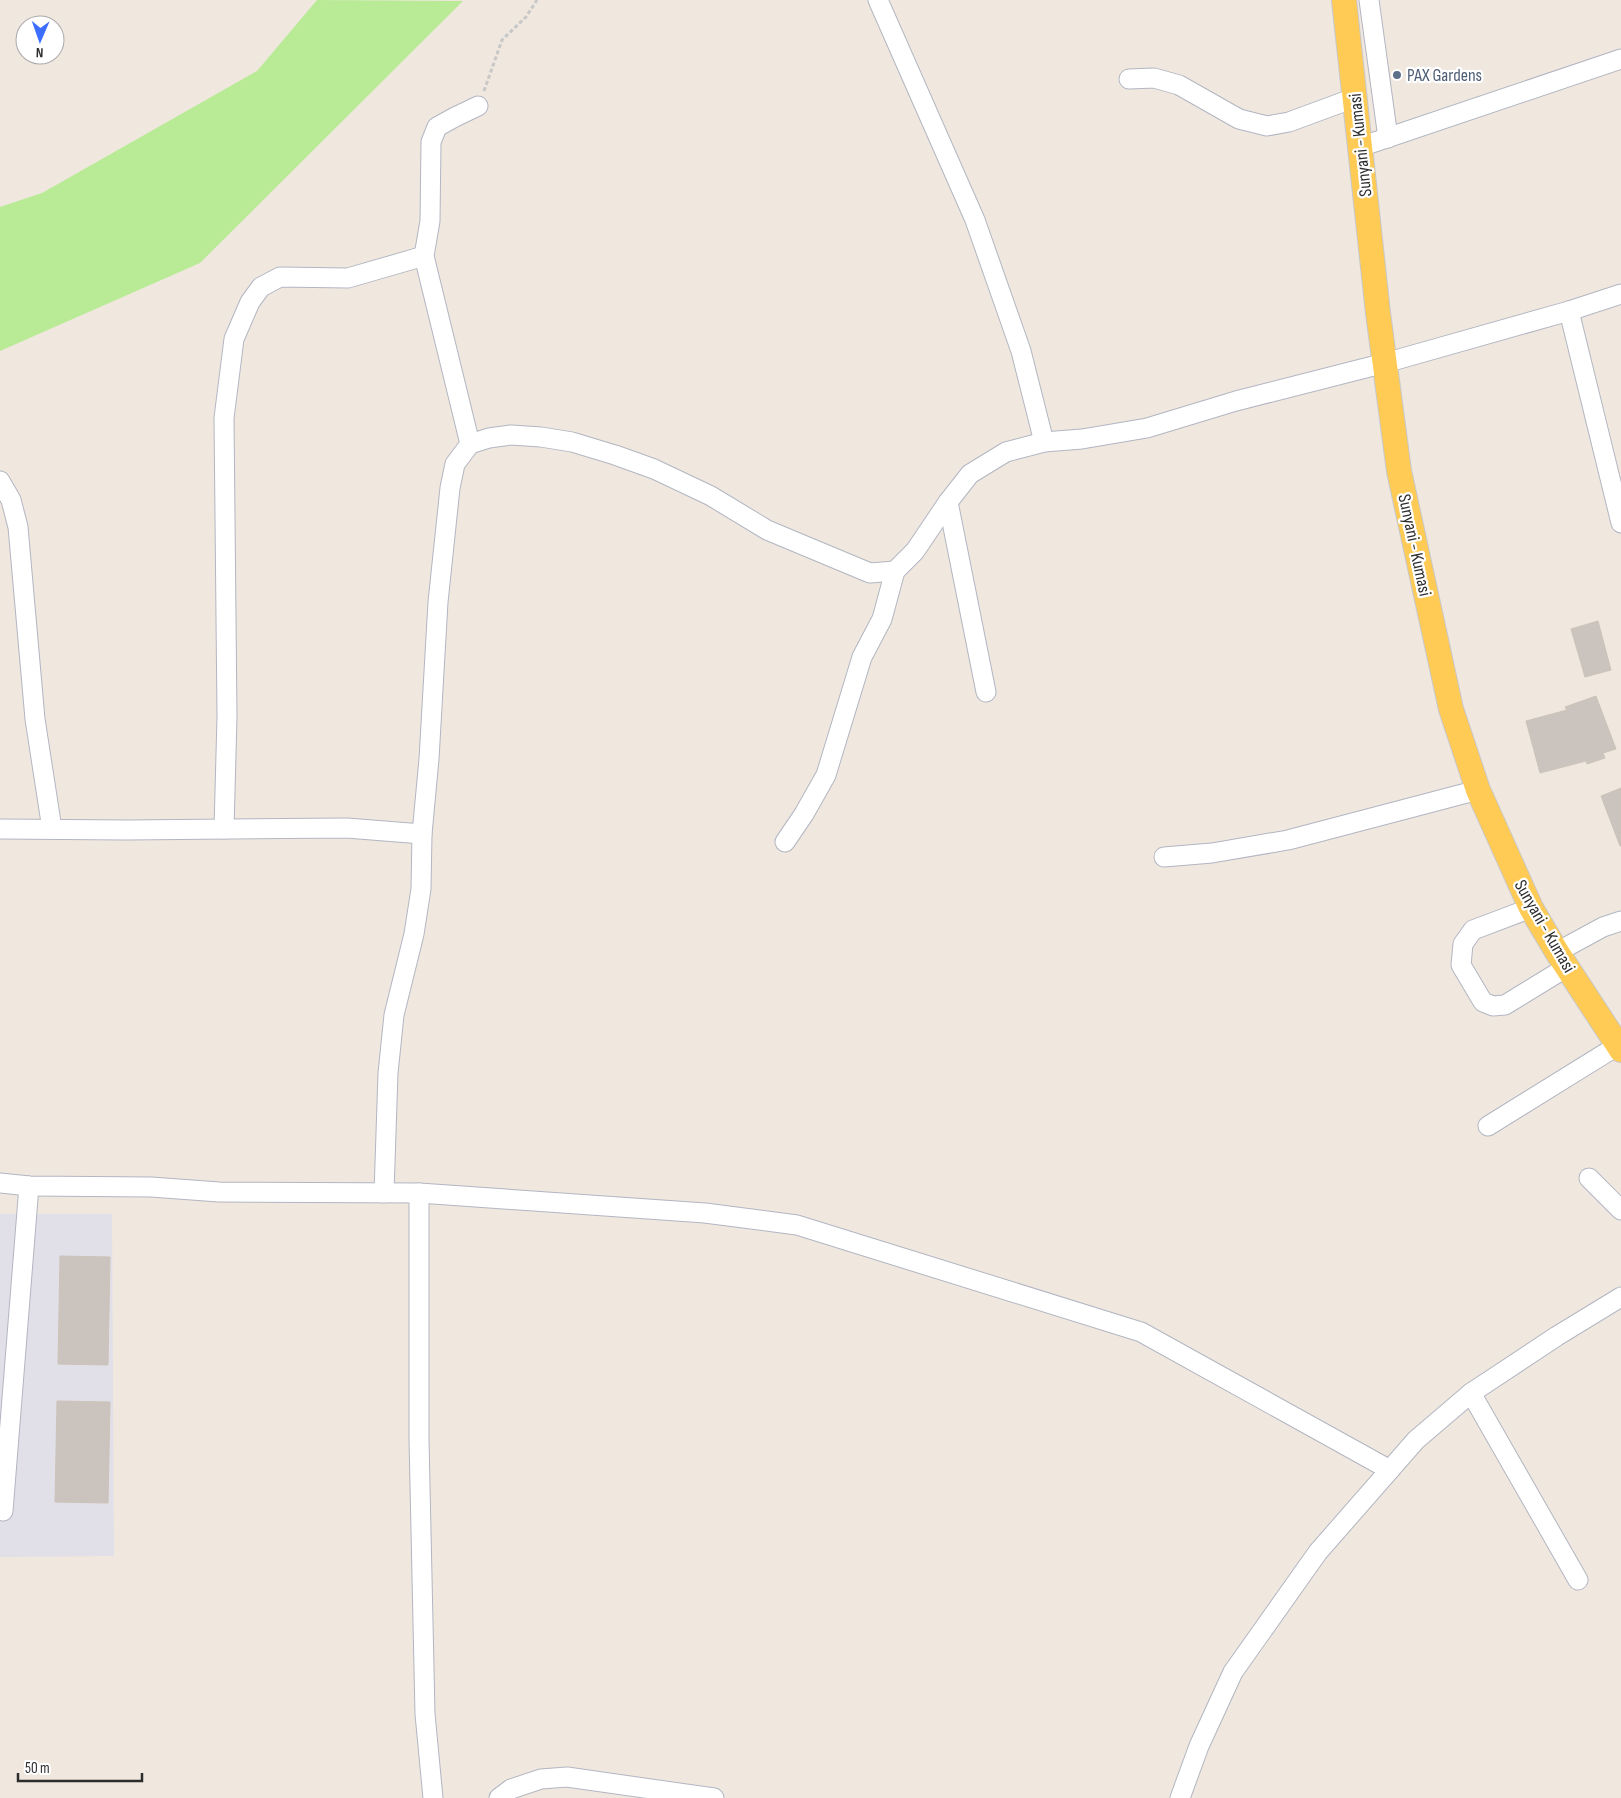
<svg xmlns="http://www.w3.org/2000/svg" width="1621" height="1798" font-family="'Sofia Sans Condensed',sans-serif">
<rect width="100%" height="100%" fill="#f0e7df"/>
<polygon fill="#e1dfe8" points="0,1214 112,1214 114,1556 0,1557"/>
<polygon fill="#b9eb96" points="317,0 463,1 200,263 0,351 0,207 42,193 257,71"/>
<g fill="#cbc4be" stroke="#ccc3b8">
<polygon points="1598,621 1611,670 1585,677 1571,629"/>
<polygon points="1596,696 1616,749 1603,753 1605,758 1587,764 1586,761 1540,773 1526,721 1567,710 1565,707"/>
<polygon points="1621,788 1621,846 1620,846 1601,796"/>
<polygon points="60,1256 110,1257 108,1365 58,1364"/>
<polygon points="57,1401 110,1402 108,1503 55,1502"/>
</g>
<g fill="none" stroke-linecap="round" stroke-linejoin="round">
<g stroke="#b2b6c2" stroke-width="21">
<g id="minor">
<polyline points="878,0 975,220 1021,351 1044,442"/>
<polyline points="1369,0 1388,138"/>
<polyline points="1129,79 1154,78 1179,85 1239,119 1267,126 1289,122 1354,98"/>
<polyline points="478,106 455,117 437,127 431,142 430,221 424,256 470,444 489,438 511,435 541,437 572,442 615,455 654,469 711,496 767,530 870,573 895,571"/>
<polyline points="1360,147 1621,59"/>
<polyline points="1569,311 1621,523"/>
<polyline points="0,481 11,500 18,527 35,719 52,829"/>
<polyline points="948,502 986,692"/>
<polyline points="0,829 127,830 347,828 422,834"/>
<polyline points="224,829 227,717 224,418 234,339 250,302 261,287 280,277 348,278 424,256"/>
<polyline points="785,842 804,814 826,775 862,657 882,619 895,571 915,551 948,502 970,474 1006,452 1044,442 1082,439 1147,428 1236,401 1385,363 1569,311 1621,294"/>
<polyline points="1164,857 1212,853 1288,840 1478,790"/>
<polyline points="1531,908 1473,930 1463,944 1461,965 1483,1002 1493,1006 1505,1005 1567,967"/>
<polyline points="1557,952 1603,927 1621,921"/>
<polyline points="1488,1126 1617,1046"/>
<polyline points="1589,1178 1621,1210"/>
<polyline points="0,1183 29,1186 151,1187 219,1192 419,1193 705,1213 797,1225 1141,1332 1390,1470"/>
<polyline points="384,1193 388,1073 394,1015 414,934 421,889 422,834 429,759 438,602 450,488 455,464 470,444"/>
<polyline points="419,1193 419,1439 425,1714 433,1798"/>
<polyline points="1471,1393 1578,1580"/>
<polyline points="3,1511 29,1186"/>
<polyline points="499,1798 511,1789 541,1779 567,1777 714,1798"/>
<polyline points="1180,1798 1199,1746 1233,1672 1318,1552 1416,1440 1471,1393 1557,1336 1621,1297"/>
</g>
</g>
<g stroke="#c8c8c8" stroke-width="26">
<polyline id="major" points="1344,0 1378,313 1399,471 1451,709 1478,790 1531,908 1557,952 1621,1050"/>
</g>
<polyline stroke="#c8c8c8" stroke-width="3" stroke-dasharray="4 2.5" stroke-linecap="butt" points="484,91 502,40 526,17 537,0"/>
<use href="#minor" stroke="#fff" stroke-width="19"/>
<use href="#major" stroke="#ffcb55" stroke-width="24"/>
</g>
<circle fill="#5c6f8a" stroke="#fff" stroke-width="2" cx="1397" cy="75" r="5"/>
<g text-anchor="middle" stroke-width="4.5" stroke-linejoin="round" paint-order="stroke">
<g font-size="18" fill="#4e5e75" stroke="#fff" text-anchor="start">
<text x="1407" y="81">PAX Gardens</text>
</g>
<g font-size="18" fill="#2d2d2d" stroke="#fff">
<text transform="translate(1360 145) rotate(-96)" y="6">Sunyani - Kumasi</text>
<text transform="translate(1415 545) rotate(78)" y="6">Sunyani - Kumasi</text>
<text transform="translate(1545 926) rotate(60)" y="6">Sunyani - Kumasi</text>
</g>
</g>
<g transform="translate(40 40) rotate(182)"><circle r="24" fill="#ffffff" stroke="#ababab"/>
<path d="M0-4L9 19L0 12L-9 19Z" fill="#3c6eff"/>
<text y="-8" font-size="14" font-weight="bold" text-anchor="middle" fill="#2d2d2d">N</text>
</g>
<path d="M18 1773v8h124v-8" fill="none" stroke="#2d2d2d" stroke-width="2.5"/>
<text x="25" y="1773" font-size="15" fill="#2d2d2d" stroke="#ffffff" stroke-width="4" paint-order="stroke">50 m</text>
</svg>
